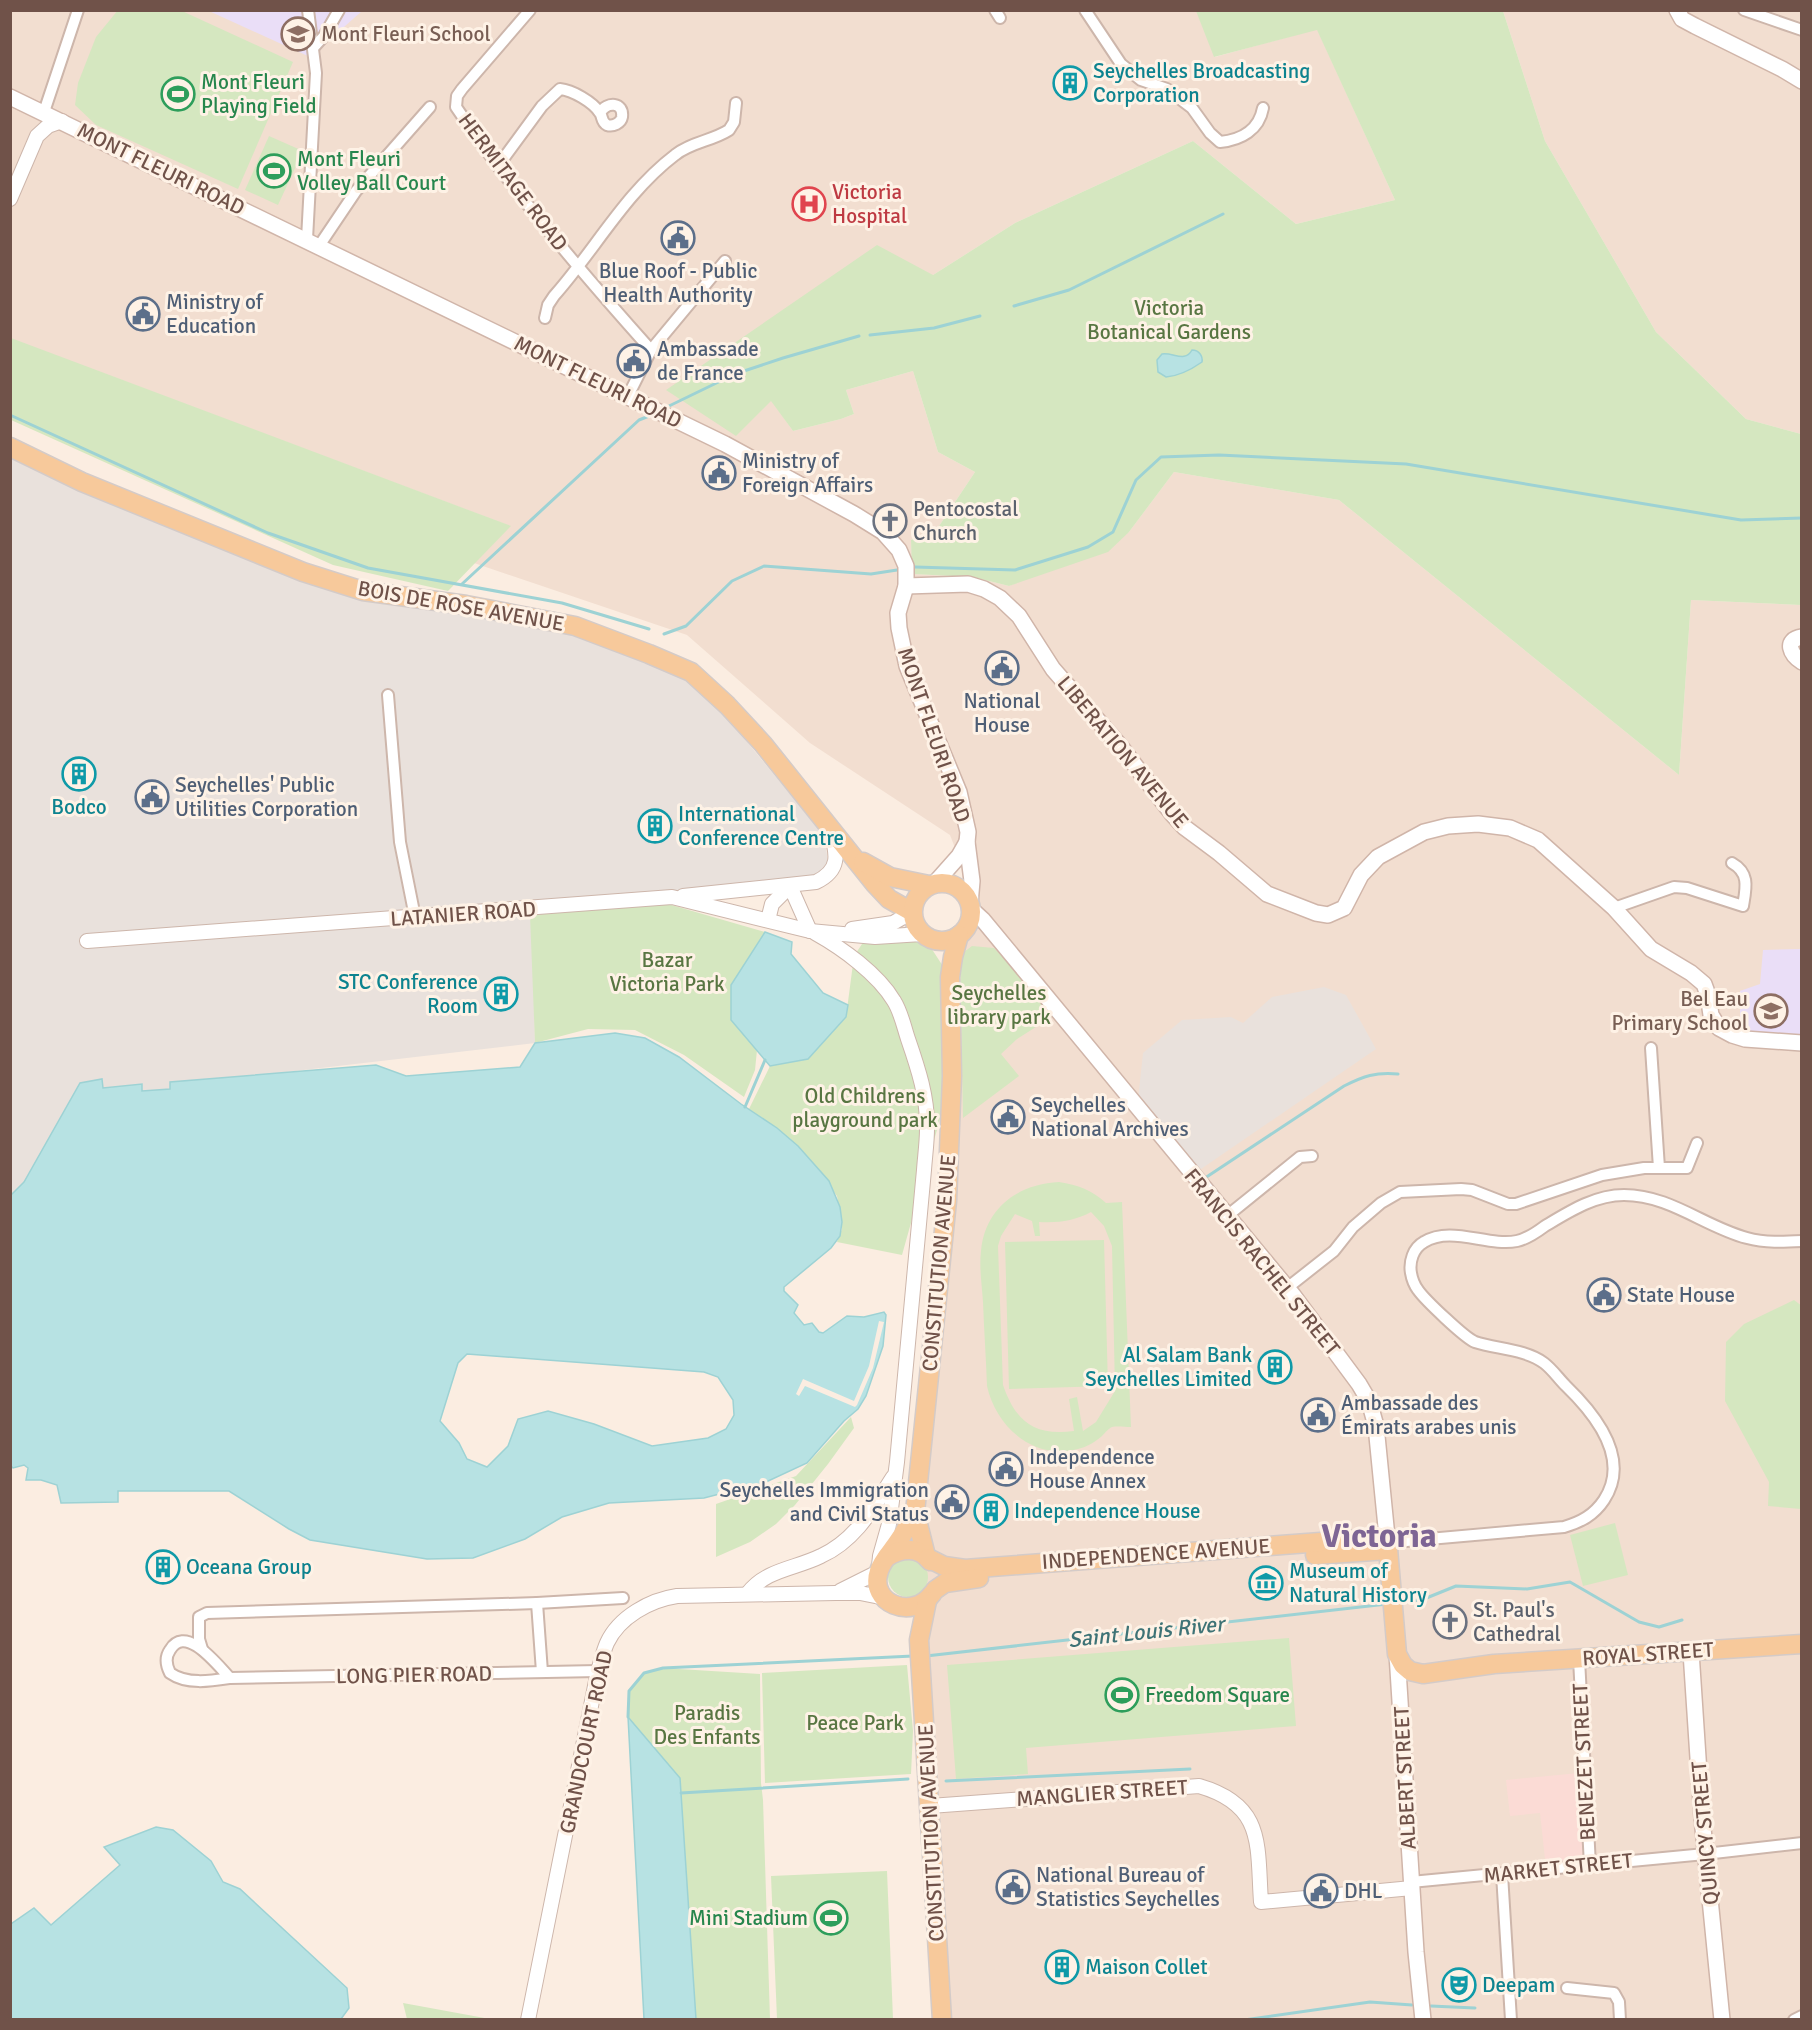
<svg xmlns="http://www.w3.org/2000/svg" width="1812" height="2030" font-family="Signika,sans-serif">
<rect width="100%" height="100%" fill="#fbede1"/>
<g fill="#f2ded0">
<polygon points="1196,10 1215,57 1317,29 1395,200 1296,224 1193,141 1015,223 933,275 772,401 793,431 841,419 854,414 846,390 913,371 938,452 975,472 939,526 911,540 913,574 973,577 1009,586 1129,532 1174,472 1339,500 1679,775 1691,600 1801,605 1801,2019 935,2019 921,1793 911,1572 947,1216 952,944 978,907 950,835 810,743 687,635 474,563 510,526 11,339 10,11"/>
<polygon points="1503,11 1801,11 1801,434 1746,419 1656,332 1545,141"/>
</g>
<polygon fill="#fbdbd5" points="1579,1773 1588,1864 1546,1868 1540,1813 1510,1816 1506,1780"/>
<g fill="#e9e1dc">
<polygon points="11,459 63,483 200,535 304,580 573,633 682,675 721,710 825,837 828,865 820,878 678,890 668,904 534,995 535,1043 269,1074 170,1082 170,1089 142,1091 141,1084 103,1088 102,1079 24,1182 11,1195"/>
<polygon points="1324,987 1346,995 1376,1049 1198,1171 1138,1100 1143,1053 1182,1020 1231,1017 1243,1023 1272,997"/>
</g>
<g fill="#eadef7">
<polygon points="209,11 362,11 310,57"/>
<polygon points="1801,949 1801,1035 1740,1032 1740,991 1760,984 1763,950"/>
</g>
<g fill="#d5e7c0" fill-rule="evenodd">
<polygon points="118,10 182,11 293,62 238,189 96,125 75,105 78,83 96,37"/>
<polygon points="1196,11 1503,11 1545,141 1656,332 1746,419 1801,434 1801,605 1691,600 1679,775 1339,500 1174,472 1129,532 1108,552 1009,586 973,577 912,574 911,540 939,526 975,472 938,452 913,371 846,390 854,414 841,419 793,431 771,401 736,436 666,390 877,245 933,275 1015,223 1193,141 1296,224 1395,200 1317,30 1214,57"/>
<polygon points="269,136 303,151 278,205 245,190"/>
<polygon points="11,338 511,526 448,591 333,565 11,420"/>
<polygon points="668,904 765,932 731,985 731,1020 757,1050 755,1070 744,1097 684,1055 635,1030 588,1029 535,1043 530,915"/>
<polygon points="922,934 950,977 952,1076 902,1255 837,1242 842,1229 842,1222 837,1196 798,1146 749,1109 770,1066 808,1059 846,1017 854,956 866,938"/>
<polygon points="972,946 994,948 1058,1013 1017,1039 1001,1054 1019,1076 963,1118 960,955"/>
<path d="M1059,1182C1078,1185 1092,1190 1106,1203L1122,1202L1131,1427C1125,1427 1118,1426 1112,1427C1109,1428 1105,1433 1102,1436C1095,1442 1087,1447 1078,1449C1034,1461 996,1427 987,1386C986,1358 984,1330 983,1302C982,1286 979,1268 981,1251C985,1208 1018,1184 1059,1182ZM1091,1212L1104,1226L1112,1246L1115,1391L1096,1422L1083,1431L1077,1397L1069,1399L1074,1431C1034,1436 1016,1422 1003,1385L998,1246L1001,1236L1015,1214L1032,1221L1035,1236H1040L1039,1222C1059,1223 1074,1221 1091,1212Z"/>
<polygon points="1104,1240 1108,1386 1009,1389 1005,1242"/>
<polygon points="1794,1300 1802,1306 1801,1509 1768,1506 1769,1482 1725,1401 1726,1342 1744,1324"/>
<polygon points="851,1417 854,1428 828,1464 795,1505 776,1524 750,1542 716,1557 716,1504 796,1476"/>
<polygon points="1615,1523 1628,1575 1583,1586 1570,1535"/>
<circle cx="908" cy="1577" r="20"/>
<polygon points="1289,1638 1296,1726 1026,1748 1028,1774 956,1779 947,1665"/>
<polygon points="907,1665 913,1731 911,1774 765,1783 762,1673"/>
<polygon points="663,1668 760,1674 761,1783 763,1800 770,2019 696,2019 680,1778 628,1717 629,1691 644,1673"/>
<polygon points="887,1871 893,2019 777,2019 771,1876"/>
<polygon points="403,2003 490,2019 407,2019"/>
</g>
<g fill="#b7e2e3" stroke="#9dd2d4" stroke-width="1.5" fill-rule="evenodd">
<path d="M1192,350C1199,350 1203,356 1202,362C1192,369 1179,376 1166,377L1158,372L1157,360L1162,354C1173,352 1185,363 1192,350Z"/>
<polygon points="765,932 792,942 791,954 823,993 848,1005 846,1017 808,1059 770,1066 731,1020 731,985"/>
<path d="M615,1033L645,1038L679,1057L741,1104L777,1128L798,1146L829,1181L840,1207L842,1222L840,1236L831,1248L784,1287V1291L798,1305L794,1313L804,1325L812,1323L819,1332L823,1333L847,1316L864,1317L884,1312L886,1315L883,1346L866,1396L858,1409L844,1421L807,1463L766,1482L704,1498L609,1503L562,1517L525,1539L473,1558L427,1559L310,1540L289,1529L229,1491H118V1502L61,1503L57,1485L41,1480H26L28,1468L24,1465L13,1468L11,1466V1195L24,1182L80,1083L102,1079L103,1088L142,1084V1091L170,1089V1082L376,1065L406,1076L520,1067L535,1043ZM467,1354L704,1372L718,1377L733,1400L734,1415L726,1429L708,1438L652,1446L594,1424L548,1411L518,1419L508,1446L487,1467L467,1459L459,1443L440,1421L458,1363Z"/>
<polygon points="628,1717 680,1778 696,2019 644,2019"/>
<polygon points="156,1827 173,1830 211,1861 223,1882 240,1889 347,1988 349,2008 341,2019 11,2019 11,1924 34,1908 51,1925 120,1865 104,1847"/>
</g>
<polygon fill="#fbede1" points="879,1321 884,1322 873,1368 857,1405 855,1407 805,1386 799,1396 796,1394 803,1379 854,1401 869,1366"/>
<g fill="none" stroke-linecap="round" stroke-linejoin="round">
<g stroke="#9dd2d4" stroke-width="3">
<polyline points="1014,306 1069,290 1223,214"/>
<polyline points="870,335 934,328 980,316"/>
<polyline points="669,406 735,374 783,358 859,336"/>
<polyline points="10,415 268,533 368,568 562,603 649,629"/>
<polyline points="915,567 1015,570 1088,547 1113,532 1136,480 1161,457 1219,455 1406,464 1741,520 1802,518"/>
<polyline points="462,584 639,420 649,416"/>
<polyline points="664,634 686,626 732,581 764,566 871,574 897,570"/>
<polyline points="745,1107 765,1060"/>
<path d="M1202,1180L1344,1086C1364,1076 1375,1072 1398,1074"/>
<polyline points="1400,1603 1424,1599 1456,1586 1527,1589 1570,1582 1639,1622 1659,1627 1682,1620"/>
<polyline points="926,1656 1387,1604"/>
<polyline points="628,1717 629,1691 644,1673 663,1668 913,1656"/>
<polyline points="946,1781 1190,1769"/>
<polyline points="681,1793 908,1779"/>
<polyline points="1431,2006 1475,2008"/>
<polyline points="1244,2020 1370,2002 1412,2005"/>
</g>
<g stroke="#cdb6ab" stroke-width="14">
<g id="minor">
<path d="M530,10L462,89L457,96L456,107C514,193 582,273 651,350"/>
<polyline points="995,10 1000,18"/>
<path d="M1085,10L1121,64L1141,80L1167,89L1192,108L1210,133L1220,142C1241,140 1259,130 1263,108"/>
<polyline points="1744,10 1802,30"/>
<polyline points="314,47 324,36 339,10"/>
<polyline points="44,112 78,10"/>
<path d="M498,166L542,106L560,89C572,90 593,102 600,113C603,117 601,122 607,125C613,127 621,123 622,117C624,102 607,101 600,113"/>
<polyline points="307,239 316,73 308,10"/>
<polyline points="319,246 356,191 430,107"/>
<path d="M545,318L548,305L554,296C595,250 625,193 675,155C691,142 712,141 729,130L734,122L736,103"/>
<polyline points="628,396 651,350 725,261"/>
<polyline points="388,695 400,842 415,917"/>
<path d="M1614,908L1674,887L1687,888L1743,906C1746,888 1750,873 1732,863"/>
<polyline points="1651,1048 1659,1168"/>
<polyline points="1227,1216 1300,1157 1312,1156"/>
<polyline points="1287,1288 1334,1251 1353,1227 1381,1203 1400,1192 1461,1189 1472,1190 1508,1204 1516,1204 1602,1175 1644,1168 1687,1168 1697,1143"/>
<path d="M1395,1542L1564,1527C1581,1522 1594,1515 1604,1500C1631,1459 1595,1414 1566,1386C1559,1379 1552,1369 1544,1363C1525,1349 1496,1349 1475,1342C1465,1338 1425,1300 1418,1290C1415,1286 1412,1279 1411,1273C1409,1262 1413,1248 1424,1242C1451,1225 1488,1247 1517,1241C1527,1239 1537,1232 1545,1226C1570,1211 1595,1195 1624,1195C1670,1195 1705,1227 1747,1238C1765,1243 1784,1242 1802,1241"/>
<polyline points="537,1603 623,1598"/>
<polyline points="202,1649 199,1639 199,1617 207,1613 537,1603 542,1672"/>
<polyline points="1579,1659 1590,1865"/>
<path d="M230,1678C218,1666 186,1623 170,1650C165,1657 166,1665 170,1673C187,1685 211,1681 230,1678L598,1671"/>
<polyline points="1502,1874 1511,2020"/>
<polyline points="1411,1882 1705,1854 1802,1843"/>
<polyline points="1567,1988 1614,1993 1619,2002 1620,2020"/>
<polyline points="1794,2020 1802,2016"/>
</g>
</g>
<g stroke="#cdb6ab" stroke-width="16">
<g id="tertiary">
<polyline points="10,199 37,136 48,126 62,121"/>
<path d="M683,896L816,882C841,870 837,854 831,832"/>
<polyline points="768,920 772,904 790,886 810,931"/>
<polyline points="852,929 893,923 912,912"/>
<path d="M815,933C842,948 878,974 894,1001C901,1012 904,1027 908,1039C918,1068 928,1098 927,1129C927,1142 925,1156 924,1170L897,1462L889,1524L880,1556L879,1567"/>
<polyline points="87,941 672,897 810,931 875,937 922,934"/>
<polyline points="840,1591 878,1572"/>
<path d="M747,1594C766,1569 795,1569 821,1556C856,1540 873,1508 893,1477"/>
<path d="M930,1806L1199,1786C1265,1805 1257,1845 1261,1902L1412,1888"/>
<path d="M528,2020L598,1671C601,1662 603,1652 607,1643C619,1617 650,1600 677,1596L836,1593H860L885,1598"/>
</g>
</g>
<g stroke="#d0b5a9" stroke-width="18">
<g id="secondary">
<polyline points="1677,10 1682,19 1695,26 1782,69 1802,81"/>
<polyline points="10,97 725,444 854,514 883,532 899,550 906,566 906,586 898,613 899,628 907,666 959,792 968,832 967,842 972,881 970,904"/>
<polyline points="906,586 968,584 984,589 1000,598 1019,616 1053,669 1121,747 1173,815 1184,827 1219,853 1267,894 1316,913 1328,915 1344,908 1361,875 1378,857 1424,832 1448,826 1478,824 1510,828 1538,840 1614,908 1651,949 1691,973 1704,984 1708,995 1711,1015 1719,1028 1732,1035 1745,1039 1802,1043"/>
<path d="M1802,637C1783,640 1791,655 1802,662"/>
<polyline points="935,883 959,856 967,842"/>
<polyline points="971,909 983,920 1293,1295 1359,1384 1369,1401 1376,1426 1387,1537"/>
<polyline points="1691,1652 1702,1818 1722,2020"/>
<polyline points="1397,1654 1416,1952 1423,2020"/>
</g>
</g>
<g stroke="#d4cbc8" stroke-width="21">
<g id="primary">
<polyline points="10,447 82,482 303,572 363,591 466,605 575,626 649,654 691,672 727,705 763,744 874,883 889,899 912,912"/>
<polyline points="863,862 890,877 929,885"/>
<circle cx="942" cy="912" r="29"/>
<path d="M915,1512C910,1522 905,1532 899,1540C893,1550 882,1560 879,1571C868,1603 912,1621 932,1594"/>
<polyline points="1315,1555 1388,1550"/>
<polyline points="926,1556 915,1512 947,1201 952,1076 950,977 953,957 959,935"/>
<path d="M887,1557C901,1548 919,1546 930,1561"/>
<polyline points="928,1558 944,1566 965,1569 1387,1537 1397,1654 1403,1665 1410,1671 1423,1674 1494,1664 1802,1644"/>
<polyline points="935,1590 945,1583 979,1578"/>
<polyline points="927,1601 919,1640 942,2020"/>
</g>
</g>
<use href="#minor" stroke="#fff" stroke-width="10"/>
<use href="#tertiary" stroke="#fff" stroke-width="14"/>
<use href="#secondary" stroke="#fff" stroke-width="15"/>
<use href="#primary" stroke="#f7c99b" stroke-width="18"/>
</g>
<defs>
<g id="school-ring" transform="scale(1.725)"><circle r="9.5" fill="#fef2e6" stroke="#8d6e63" stroke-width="1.5"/><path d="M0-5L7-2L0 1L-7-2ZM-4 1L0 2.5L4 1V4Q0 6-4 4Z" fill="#8d6e63"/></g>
<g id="building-ring" transform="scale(1.725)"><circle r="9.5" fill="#fef2e6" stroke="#0f9aa8" stroke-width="1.5"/><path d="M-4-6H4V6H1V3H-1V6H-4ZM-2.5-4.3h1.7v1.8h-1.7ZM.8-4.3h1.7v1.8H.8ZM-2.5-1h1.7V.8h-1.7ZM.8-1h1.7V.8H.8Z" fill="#0f9aa8"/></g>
<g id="stadium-ring" transform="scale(1.725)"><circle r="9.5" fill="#fef2e6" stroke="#2e9e5b" stroke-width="1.5"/><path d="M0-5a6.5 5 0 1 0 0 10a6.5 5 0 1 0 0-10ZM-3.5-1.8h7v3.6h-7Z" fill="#2e9e5b"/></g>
<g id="hospital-ring" transform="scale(1.725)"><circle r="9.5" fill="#fef2e6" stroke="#e0444e" stroke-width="1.5"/><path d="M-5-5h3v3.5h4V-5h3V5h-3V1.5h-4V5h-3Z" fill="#e0444e"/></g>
<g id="civic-ring" transform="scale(1.725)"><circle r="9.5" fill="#fef2e6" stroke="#5c6f8a" stroke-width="1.5"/><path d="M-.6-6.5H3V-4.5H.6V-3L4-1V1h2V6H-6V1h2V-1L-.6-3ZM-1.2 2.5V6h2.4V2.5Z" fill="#5c6f8a"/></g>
<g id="church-ring" transform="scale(1.725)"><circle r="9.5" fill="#fef2e6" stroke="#6b7280" stroke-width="1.5"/><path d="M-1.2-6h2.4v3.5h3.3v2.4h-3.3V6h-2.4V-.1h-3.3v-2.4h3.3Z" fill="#6b7280"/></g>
<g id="museum-ring" transform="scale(1.725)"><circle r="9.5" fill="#fef2e6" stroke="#0f9aa8" stroke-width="1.5"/><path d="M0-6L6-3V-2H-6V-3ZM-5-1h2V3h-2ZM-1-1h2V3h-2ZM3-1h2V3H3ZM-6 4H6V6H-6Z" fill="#0f9aa8"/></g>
<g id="theatre-ring" transform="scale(1.725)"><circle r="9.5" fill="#fef2e6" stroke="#0f9aa8" stroke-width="1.5"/><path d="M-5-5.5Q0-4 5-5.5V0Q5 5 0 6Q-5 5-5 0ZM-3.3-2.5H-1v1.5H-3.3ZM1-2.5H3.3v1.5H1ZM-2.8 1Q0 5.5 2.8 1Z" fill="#0f9aa8"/></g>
</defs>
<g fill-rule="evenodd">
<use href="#school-ring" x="298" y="34"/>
<use href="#building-ring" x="1070" y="83"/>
<use href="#stadium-ring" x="178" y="94"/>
<use href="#stadium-ring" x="274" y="171"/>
<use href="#hospital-ring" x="809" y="204"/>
<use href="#civic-ring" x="678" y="238"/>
<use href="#civic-ring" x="143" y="314"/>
<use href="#civic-ring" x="634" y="361"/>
<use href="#civic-ring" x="719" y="473"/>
<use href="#church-ring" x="890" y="521"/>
<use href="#civic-ring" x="1002" y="668"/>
<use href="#building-ring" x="79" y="774"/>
<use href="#civic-ring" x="152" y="797"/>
<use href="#building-ring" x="655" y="826"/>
<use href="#building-ring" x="501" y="994"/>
<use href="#school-ring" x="1771" y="1011"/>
<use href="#civic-ring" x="1008" y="1117"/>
<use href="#civic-ring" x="1604" y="1295"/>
<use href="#building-ring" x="1275" y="1367"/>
<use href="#civic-ring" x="1318" y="1415"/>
<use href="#civic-ring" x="1006" y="1469"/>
<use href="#civic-ring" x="952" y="1502"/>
<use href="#building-ring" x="991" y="1511"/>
<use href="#building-ring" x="163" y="1567"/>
<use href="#museum-ring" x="1266" y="1583"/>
<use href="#church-ring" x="1450" y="1622"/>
<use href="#stadium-ring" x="1122" y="1695"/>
<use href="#civic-ring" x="1013" y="1887"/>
<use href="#civic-ring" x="1321" y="1891"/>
<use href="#stadium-ring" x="831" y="1918"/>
<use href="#building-ring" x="1062" y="1967"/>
<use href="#theatre-ring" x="1459" y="1985"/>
</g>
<g text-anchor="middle" stroke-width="6" stroke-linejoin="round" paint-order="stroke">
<g font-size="21" fill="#785e54" stroke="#fef2e6" text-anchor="start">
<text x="321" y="41">Mont Fleuri School</text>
<text x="1748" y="1006" text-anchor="end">Bel Eau<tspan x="1748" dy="24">Primary School</tspan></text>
</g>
<g font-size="21" fill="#0d838f" stroke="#fef2e6" text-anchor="start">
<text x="1093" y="78">Seychelles Broadcasting<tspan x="1093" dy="24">Corporation</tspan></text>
<text x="79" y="814" text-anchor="middle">Bodco</text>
<text x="678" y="821">International<tspan x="678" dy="24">Conference Centre</tspan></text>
<text x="478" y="989" text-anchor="end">STC Conference<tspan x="478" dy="24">Room</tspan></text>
<text x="1252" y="1362" text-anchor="end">Al Salam Bank<tspan x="1252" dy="24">Seychelles Limited</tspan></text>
<text x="1014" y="1518">Independence House</text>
<text x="186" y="1574">Oceana Group</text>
<text x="1289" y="1578">Museum of<tspan x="1289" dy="24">Natural History</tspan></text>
<text x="1085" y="1974">Maison Collet</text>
<text x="1482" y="1992">Deepam</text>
</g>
<g font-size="21" fill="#27864d" stroke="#fef2e6" text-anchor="start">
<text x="201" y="89">Mont Fleuri<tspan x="201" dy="24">Playing Field</tspan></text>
<text x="297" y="166">Mont Fleuri<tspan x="297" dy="24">Volley Ball Court</tspan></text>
<text x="1145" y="1702">Freedom Square</text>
<text x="808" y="1925" text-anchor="end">Mini Stadium</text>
</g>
<g font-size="21" fill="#705249" stroke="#fef2e6">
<text transform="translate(161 169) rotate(26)" y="7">MONT FLEURI ROAD</text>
<text transform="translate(513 182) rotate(53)" y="7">HERMITAGE ROAD</text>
<text transform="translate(598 382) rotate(26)" y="7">MONT FLEURI ROAD</text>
<text transform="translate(461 606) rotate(10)" y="7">BOIS DE ROSE AVENUE</text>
<text transform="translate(934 735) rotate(71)" y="7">MONT FLEURI ROAD</text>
<text transform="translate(1123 752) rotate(50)" y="7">LIBERATION AVENUE</text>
<text transform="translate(463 914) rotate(-4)" y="7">LATANIER ROAD</text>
<text transform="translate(1262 1262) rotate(51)" y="7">FRANCIS RACHEL STREET</text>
<text transform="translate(939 1263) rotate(-85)" y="7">CONSTITUTION AVENUE</text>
<text transform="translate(1156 1554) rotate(-4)" y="7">INDEPENDENCE AVENUE</text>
<text transform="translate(1648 1654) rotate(-4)" y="7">ROYAL STREET</text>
<text transform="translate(414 1675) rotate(-1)" y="7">LONG PIER ROAD</text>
<text transform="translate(586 1742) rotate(-78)" y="7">GRANDCOURT ROAD</text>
<text transform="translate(1584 1762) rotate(-93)" y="7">BENEZET STREET</text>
<text transform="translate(1405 1778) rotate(-93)" y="7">ALBERT STREET</text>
<text transform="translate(1102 1793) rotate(-4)" y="7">MANGLIER STREET</text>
<text transform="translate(931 1833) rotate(-93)" y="7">CONSTITUTION AVENUE</text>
<text transform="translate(1705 1833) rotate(-95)" y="7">QUINCY STREET</text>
<text transform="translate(1558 1868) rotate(-6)" y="7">MARKET STREET</text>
</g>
<g font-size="21" fill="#be3a42" stroke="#fef2e6" text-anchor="start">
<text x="832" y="199">Victoria<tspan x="832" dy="24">Hospital</tspan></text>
</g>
<g font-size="21" fill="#4e5e75" stroke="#fef2e6" text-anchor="start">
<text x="678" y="278" text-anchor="middle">Blue Roof - Public<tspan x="678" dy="24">Health Authority</tspan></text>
<text x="166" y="309">Ministry of<tspan x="166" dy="24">Education</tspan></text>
<text x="657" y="356">Ambassade<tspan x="657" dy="24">de France</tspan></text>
<text x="742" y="468">Ministry of<tspan x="742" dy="24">Foreign Affairs</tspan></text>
<text x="1002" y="708" text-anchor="middle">National<tspan x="1002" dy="24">House</tspan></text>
<text x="175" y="792">Seychelles' Public<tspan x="175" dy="24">Utilities Corporation</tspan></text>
<text x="1031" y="1112">Seychelles<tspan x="1031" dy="24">National Archives</tspan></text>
<text x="1627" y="1302">State House</text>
<text x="1341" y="1410">Ambassade des<tspan x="1341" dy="24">Émirats arabes unis</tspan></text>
<text x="1029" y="1464">Independence<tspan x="1029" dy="24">House Annex</tspan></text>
<text x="929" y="1497" text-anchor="end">Seychelles Immigration<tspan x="929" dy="24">and Civil Status</tspan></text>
<text x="1036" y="1882">National Bureau of<tspan x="1036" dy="24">Statistics Seychelles</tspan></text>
<text x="1344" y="1898">DHL</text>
</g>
<g font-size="21" fill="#587642" stroke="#fef2e6">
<text x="1169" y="315">Victoria<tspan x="1169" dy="24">Botanical Gardens</tspan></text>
<text x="667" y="967">Bazar<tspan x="667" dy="24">Victoria Park</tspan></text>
<text x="999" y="1000">Seychelles<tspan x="999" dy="24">library park</tspan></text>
<text x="865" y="1103">Old Childrens<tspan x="865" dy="24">playground park</tspan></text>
<text x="707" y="1720">Paradis<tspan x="707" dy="24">Des Enfants</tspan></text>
<text x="855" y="1730">Peace Park</text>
</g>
<g font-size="21" fill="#5b616d" stroke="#fef2e6" text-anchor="start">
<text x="913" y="516">Pentocostal<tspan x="913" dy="24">Church</tspan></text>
<text x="1473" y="1617">St. Paul's<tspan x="1473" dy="24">Cathedral</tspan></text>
</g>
<g font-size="22" font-style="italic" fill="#3e7376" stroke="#fef2e6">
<text transform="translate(1146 1631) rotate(-6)" y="8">Saint Louis River</text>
</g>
<g font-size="33" font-weight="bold" fill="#7e6594" stroke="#fef2e6">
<text x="1379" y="1547">Victoria</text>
</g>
</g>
<rect width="1812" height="2030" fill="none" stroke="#705249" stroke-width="24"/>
</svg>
